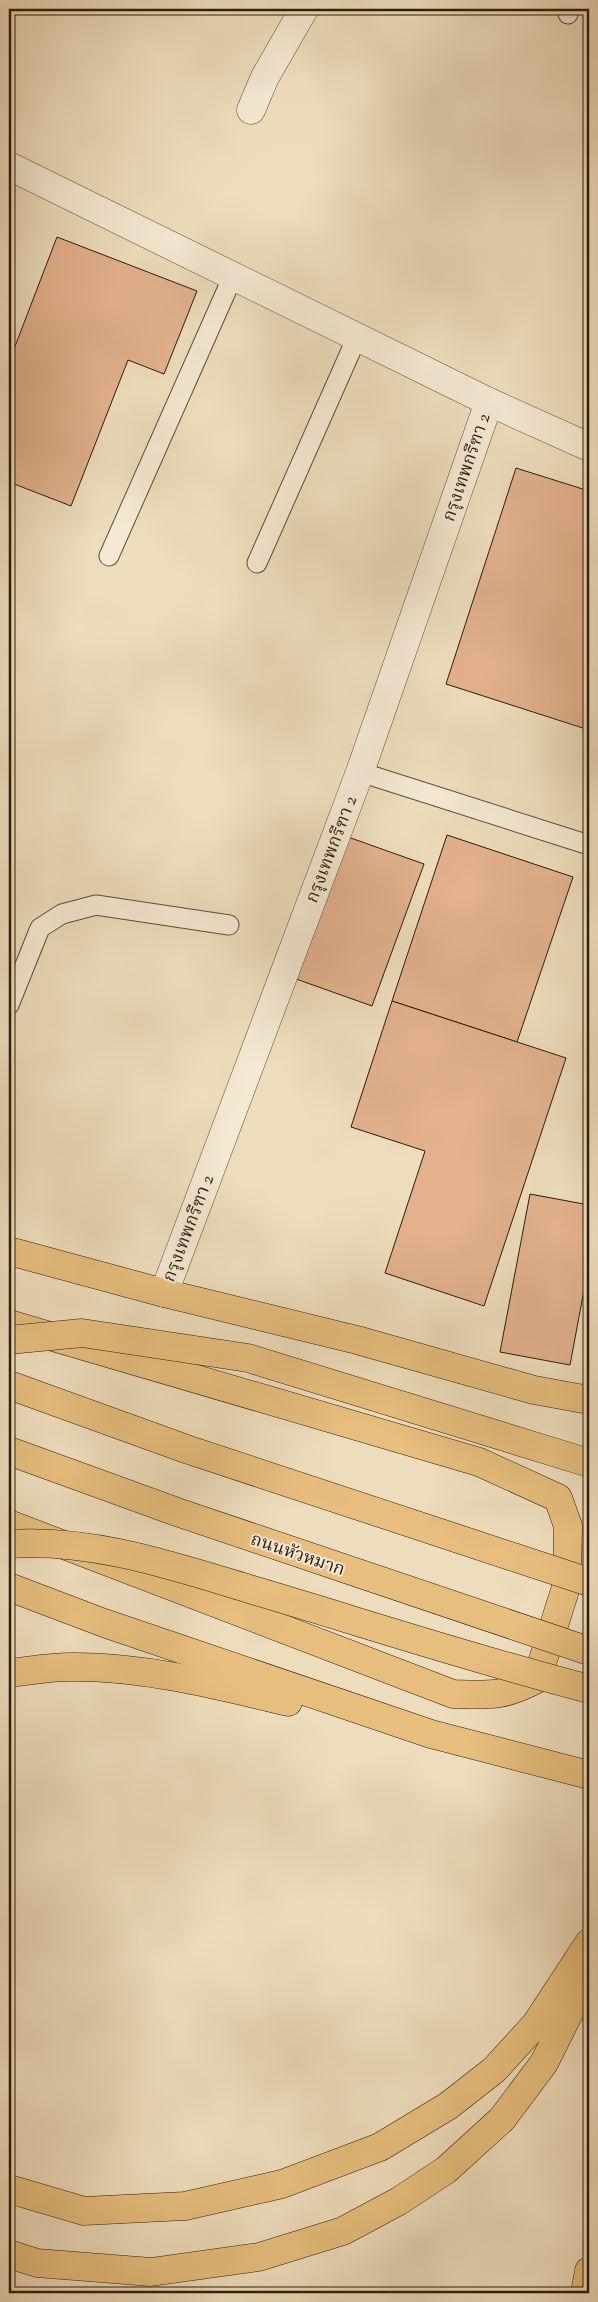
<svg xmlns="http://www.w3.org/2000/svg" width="598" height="2302" font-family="'Sorts Mill Goudy','Noto Serif Thai',serif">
<rect width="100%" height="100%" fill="#eeddbc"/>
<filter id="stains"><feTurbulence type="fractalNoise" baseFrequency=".004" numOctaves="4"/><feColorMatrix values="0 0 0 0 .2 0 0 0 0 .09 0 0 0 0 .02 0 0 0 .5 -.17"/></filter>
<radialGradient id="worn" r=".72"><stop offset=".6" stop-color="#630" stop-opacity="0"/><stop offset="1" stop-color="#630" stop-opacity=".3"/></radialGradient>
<g fill="#e3b28d" stroke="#2b1c0e">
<polygon points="57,237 197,291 164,374 128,360 71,506 9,482 9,362"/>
<polygon points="516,468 589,491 589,730 446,684"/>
<polygon points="447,835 573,877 517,1042 392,1001"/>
<polygon points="348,837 424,864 372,1006 296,979"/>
<polygon points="392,1001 566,1058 484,1306 385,1273 425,1151 351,1127"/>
<polygon points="530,1194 589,1205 589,1291 584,1290 570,1365 500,1352"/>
</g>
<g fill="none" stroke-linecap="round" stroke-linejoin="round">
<g stroke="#5c4c3a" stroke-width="21">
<g id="lane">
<polyline points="568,14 570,9"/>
<polyline points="109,556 233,276"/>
<polyline points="257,563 357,337"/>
<polyline points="360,772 589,845"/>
<polyline points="9,1005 40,928 62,914 96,905 229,925"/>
</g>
</g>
<g stroke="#5c4c3a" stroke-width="29">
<g id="street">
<polyline points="251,110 265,77 304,9"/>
<polyline points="9,166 489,402 589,447"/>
<polyline points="164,1293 360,772 489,402"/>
</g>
</g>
<g stroke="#2b1c0e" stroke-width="29">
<g id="primary">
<polyline points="9,1251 164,1293 357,1340 534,1390 589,1400"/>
<path d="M9,1324L479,1462L558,1498L568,1526L567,1584L537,1679C503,1697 490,1695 453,1694L9,1524"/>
<polyline points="9,1587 104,1623 431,1734 589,1775"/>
<path d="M9,1673C29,1671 49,1667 70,1667C143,1666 217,1685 288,1702"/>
<polyline points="9,2189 84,2211 185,2206 282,2184 380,2147 448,2106 494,2070 536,2024 589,1943"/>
<polyline points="9,2254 37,2263 151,2272 259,2257 343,2231 399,2201 446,2170 502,2119 544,2063 571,2009 589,1963"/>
<polyline points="585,2293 589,2271"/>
</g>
</g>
<use href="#lane" stroke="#f4e9d3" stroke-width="19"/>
<use href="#street" stroke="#f4e9d3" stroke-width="28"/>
<use href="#primary" stroke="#e7be7e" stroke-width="28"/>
<g stroke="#2b1c0e" stroke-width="29" stroke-linecap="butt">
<g id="primary-bridge">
<polyline points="9,1340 82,1333 248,1358 589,1463"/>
<polyline points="9,1385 189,1450 589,1582"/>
<polyline points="9,1451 177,1512 589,1651"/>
<path d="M9,1544C93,1538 176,1567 256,1591C367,1624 477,1660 589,1689"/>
</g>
</g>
<use href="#primary-bridge" stroke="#e7be7e" stroke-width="28"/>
</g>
<g text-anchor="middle" stroke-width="4" stroke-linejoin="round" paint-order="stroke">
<g font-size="18" fill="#2b1c0e" stroke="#f4e9d3">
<text transform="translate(466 467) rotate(-71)" y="6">กรุงเทพกรีฑา 2</text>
<text transform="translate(331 849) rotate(-69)" y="6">กรุงเทพกรีฑา 2</text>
<text transform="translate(188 1228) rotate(-69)" y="6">กรุงเทพกรีฑา 2</text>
<text transform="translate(298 1554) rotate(19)" y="6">ถนนหัวหมาก</text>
</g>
</g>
<rect width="598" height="2302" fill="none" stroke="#eeddbc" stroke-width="30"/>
<rect x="10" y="10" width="578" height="2282" fill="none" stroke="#2b1c0e" stroke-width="2.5"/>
<rect x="15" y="15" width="568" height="2272" fill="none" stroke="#2b1c0e"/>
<rect width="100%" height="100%" filter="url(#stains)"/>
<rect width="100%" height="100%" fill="url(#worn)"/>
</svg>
